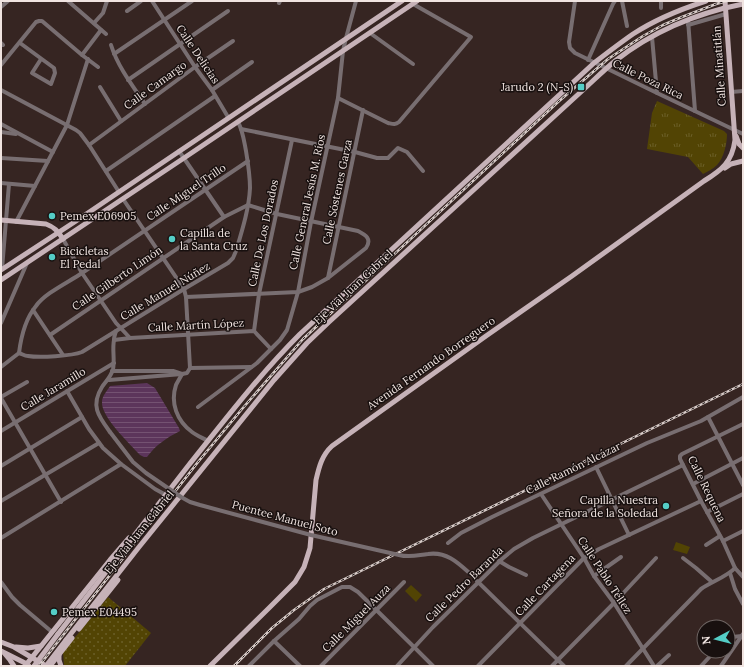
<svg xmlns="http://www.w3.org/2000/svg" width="744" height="667" font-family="Lora,serif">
<defs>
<pattern id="grass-dots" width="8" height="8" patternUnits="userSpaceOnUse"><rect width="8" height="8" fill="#524404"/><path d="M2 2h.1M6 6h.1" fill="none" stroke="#6b5f28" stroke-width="1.8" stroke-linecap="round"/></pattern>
<pattern id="park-tufts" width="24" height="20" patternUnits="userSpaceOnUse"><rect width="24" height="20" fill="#524404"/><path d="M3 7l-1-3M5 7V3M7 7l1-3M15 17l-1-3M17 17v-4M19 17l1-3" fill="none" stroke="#6b5f28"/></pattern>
<pattern id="water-rules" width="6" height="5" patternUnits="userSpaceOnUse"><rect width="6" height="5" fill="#5c355b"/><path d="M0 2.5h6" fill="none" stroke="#745272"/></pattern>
</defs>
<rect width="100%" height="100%" fill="#362522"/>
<polygon fill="url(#grass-dots)" points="108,597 151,633 125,666 66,666 64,665 63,652"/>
<path fill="url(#park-tufts)" d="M657,101L724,131L727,134C727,143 724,158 717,165C713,169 708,171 703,174L688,157L647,149L652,113Z"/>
<g fill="#524404">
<polygon points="676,542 690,547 687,554 673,550"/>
<polygon points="411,585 422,595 416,602 405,591"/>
</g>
<path fill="url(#water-rules)" d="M147,383L155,388L179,428L180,431C166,438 156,445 147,457H144L140,455C130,444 101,417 102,402C102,396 107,391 110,386Z"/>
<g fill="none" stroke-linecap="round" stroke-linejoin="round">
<g stroke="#786e71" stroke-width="4">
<polyline points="68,1 106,34"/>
<polyline points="152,1 195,67 212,90 228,117"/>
<polyline points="575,1 569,42 570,48 575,53 657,93 743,134"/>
<polyline points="622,1 627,26"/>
<polyline points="661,1 661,8"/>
<polyline points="279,3 280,1"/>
<polyline points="1,7 8,1"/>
<polyline points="127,11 141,1"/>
<polyline points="688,20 695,111"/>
<polyline points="94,23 103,13 107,1"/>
<polyline points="688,25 726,14"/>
<polyline points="370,33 413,64"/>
<polyline points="652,37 657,93"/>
<polyline points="1,43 3,45"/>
<polyline points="20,43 54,68 55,73 51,84 32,73 41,59"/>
<path d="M111,45C118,67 132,85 145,104"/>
<polyline points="114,54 192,1"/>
<polyline points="82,55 101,30"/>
<polyline points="588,60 613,4 615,1"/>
<polyline points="1,65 36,22 39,21 42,21 82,55 98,67"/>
<polyline points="128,80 228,11"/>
<polyline points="100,87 121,121"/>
<polyline points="1,90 76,130 80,133 89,145 119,192"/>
<polyline points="212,90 252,62"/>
<polyline points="731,92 743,91"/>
<path d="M338,98L388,123C393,124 395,125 399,122L471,37L413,4"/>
<polyline points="1,124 53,152"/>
<polyline points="241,129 355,152 377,158 388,158 398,148 407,152 423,171"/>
<polyline points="1,132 16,134"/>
<polyline points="89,145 195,67 233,41"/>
<polyline points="179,151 224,217"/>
<polyline points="1,158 48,161"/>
<polyline points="106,171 215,96"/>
<polyline points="1,183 35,186"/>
<polyline points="123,199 184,289 186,297 190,368"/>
<polyline points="16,222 67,125 88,59"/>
<polyline points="63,239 82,273 116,323 130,338"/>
<polyline points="2,269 9,184"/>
<polyline points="328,278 363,110"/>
<polyline points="33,310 63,355"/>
<polyline points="1,323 27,263"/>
<polyline points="254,331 259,294 292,140"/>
<path d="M50,335L224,217L248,205L277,214L358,231C366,235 372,239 366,248L328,278L312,287L298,292L186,297"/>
<polyline points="114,340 130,338 254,331 271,349"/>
<path d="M19,353C22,354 25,356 28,356C39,358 72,356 82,352L184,289L228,263L233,258L236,251C242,231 249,209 250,188C250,176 248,163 246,151C244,141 243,131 238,122"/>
<path d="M1,367L19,353C21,337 26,318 36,306C45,293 69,282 82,273L248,161"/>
<polyline points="190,368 251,367"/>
<polyline points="112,371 173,371 182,374"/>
<path d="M182,374C180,378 178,381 176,385C170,403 177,421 192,432C197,436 203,438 208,441"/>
<polyline points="109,380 182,374 187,373 190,368"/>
<polyline points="67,391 89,429 103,448 121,464 155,489 166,495"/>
<polyline points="1,397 27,382"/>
<polyline points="1,398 61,502"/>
<polyline points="198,407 257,363 280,340 287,330 298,292 311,222 338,98 343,51 346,38 356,1"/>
<polyline points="708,417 743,485"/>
<polyline points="743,424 682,454 680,456 680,459 701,501 723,541 735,568 743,577"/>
<polyline points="1,431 114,363"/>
<path d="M110,432C99,417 90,406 102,387C106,381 111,377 113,369C115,359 112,350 114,340C114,337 115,334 116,331"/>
<polyline points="1,466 82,417"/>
<polyline points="596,467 629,535"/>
<polyline points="693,484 743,458"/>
<polyline points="541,494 584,558 594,576 614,603 654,666"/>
<polyline points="1,501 99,443"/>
<polyline points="707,512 743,494"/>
<polyline points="1,538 121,464"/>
<polyline points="723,541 743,531"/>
<polyline points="448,543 461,533 492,517 647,443 701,421 743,397"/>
<polyline points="706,545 720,536"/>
<polyline points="683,558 696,568 712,582"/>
<polyline points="499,561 509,567 526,575"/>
<polyline points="730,573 735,589 743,604"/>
<polyline points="594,576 621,557"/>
<polyline points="477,581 564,666"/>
<polyline points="1,582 12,597 20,605 52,632"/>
<polyline points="728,639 732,637 742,636"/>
<polyline points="274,641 300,666"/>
<polyline points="249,666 274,641 299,619 310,606 317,600 342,587 350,587 358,592 414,647 433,666"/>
<polyline points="321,666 404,582"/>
<polyline points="397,666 433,627 502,559 514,549 533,538 683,465"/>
<polyline points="478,666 584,558 599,549 701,501"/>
<polyline points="552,666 614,603 656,558"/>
<path d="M626,666L701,589C711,582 728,576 735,568"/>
<polyline points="657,666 669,655"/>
<polyline points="701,666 715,651"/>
<polyline points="721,666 743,634"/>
</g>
<g stroke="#c6b2b8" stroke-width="5">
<polyline points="736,136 739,144 743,148"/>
<polyline points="725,168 731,164 743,161"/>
<path d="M1,220L46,224C54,227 58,231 63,239"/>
<polyline points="1,270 76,221 402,1"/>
<polyline points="1,280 184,158 417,1"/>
<polyline points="79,629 118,580"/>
<path d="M58,634C102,578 145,522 188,466C224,421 259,375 300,334L594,63C607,53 620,43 633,34C656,19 681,9 706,1"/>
<path d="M66,640L139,547L274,380L307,343L329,322L583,90C594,80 604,70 615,61C652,32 697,13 743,4"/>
<polyline points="1,642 14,647 46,666"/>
<polyline points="16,647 28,648 41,646"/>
<polyline points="1,651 27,664 29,666"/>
<polyline points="59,653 59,660 61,666"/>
<polyline points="5,654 10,660 14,666"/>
<polyline points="25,666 110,560 129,538"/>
<polyline points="50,666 72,638"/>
<path d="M210,666L269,608L295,582L304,567L310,548L316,480C319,467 322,455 332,446L486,336L572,276L704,181C722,170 732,162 735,140L725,1"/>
</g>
<g stroke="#d7cbc8" stroke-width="2.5">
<g id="rail">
<polyline points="39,666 198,462 242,409 303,339 558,102 608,59 643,36 663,25 682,17 716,4 727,1"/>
<polyline points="234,666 272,628 294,610 324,589 743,384"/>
</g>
</g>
<use href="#rail" stroke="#18100f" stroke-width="1" stroke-dasharray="3" stroke-linecap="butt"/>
<path stroke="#786e71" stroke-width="4" d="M110,432L133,462L146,473L181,497L190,502L200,505L311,535L399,555C410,558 418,555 428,554C449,551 461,566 475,578"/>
<g stroke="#c6b2b8" stroke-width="5">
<polyline points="34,666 58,634"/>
<polyline points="46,666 66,640"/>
</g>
</g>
<g fill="#54cdc6" stroke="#18100f" stroke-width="1.5">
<rect x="577" y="83" width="8" height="8" rx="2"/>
<circle cx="52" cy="216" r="4"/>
<circle cx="172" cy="239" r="4"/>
<circle cx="52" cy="257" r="4"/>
<circle cx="666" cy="506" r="4"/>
<circle cx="54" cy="612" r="4"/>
</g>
<g text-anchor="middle" stroke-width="3" stroke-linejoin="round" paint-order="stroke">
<g font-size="11" fill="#f0e4e1" stroke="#18100f">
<text transform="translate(198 54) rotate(56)" y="4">Calle Delicias</text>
<text transform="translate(719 66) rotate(-94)" y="4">Calle Minatitlán</text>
<text transform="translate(648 79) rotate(26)" y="4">Calle Poza Rica</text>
<text transform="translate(155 85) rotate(-36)" y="4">Calle Camargo</text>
<text transform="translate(186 192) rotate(-34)" y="4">Calle Miguel Trillo</text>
<text transform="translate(337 192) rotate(-78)" y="4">Calle Sóstenes Garza</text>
<text transform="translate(307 202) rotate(-78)" y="4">Calle General Jesús M. Ríos</text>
<text transform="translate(263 233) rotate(-78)" y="4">Calle De Los Dorados</text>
<text transform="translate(117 278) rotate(-34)" y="4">Calle Gilberto Limón</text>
<text transform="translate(353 287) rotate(-43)" y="4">Eje Vial Juan Gabriel</text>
<text transform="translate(165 291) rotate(-31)" y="4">Calle Manuel Núñez</text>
<text transform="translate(196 325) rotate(-3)" y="4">Calle Martín López</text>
<text transform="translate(431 363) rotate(-35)" y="4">Avenida Fernando Borreguero</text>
<text transform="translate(53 389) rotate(-31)" y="4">Calle Jaramillo</text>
<text transform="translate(573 468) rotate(-26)" y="4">Calle Ramón Alcázar</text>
<text transform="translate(707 489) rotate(64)" y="4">Calle Requena</text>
<text transform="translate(285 518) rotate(15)" y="4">Puentee Manuel Soto</text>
<text transform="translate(139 532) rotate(-51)" y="4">Eje Vial Juan Gabriel</text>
<text transform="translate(605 575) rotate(57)" y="4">Calle Pablo Téllez</text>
<text transform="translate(464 584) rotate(-44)" y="4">Calle Pedro Baranda</text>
<text transform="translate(545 585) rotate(-46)" y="4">Calle Cartagena</text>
<text transform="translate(356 618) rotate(-45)" y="4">Calle Miguel Auza</text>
</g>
<g font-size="11" fill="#f0e4e1" stroke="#18100f" text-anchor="start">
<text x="573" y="91" text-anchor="end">Jarudo 2 (N-S)</text>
<text x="60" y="220">Pemex E06905</text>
<text x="180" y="237">Capilla de<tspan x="180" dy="13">la Santa Cruz</tspan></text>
<text x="60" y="255">Bicicletas<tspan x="60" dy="13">El Pedal</tspan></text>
<text x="658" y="504" text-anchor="end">Capilla Nuestra<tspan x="658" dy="13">Señora de la Soledad</tspan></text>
<text x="62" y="616">Pemex E04495</text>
</g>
</g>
<rect width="744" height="667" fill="none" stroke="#f0e4e1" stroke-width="4"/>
<g transform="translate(716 639) rotate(263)"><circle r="19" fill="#18100f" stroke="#6e6563"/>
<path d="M0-3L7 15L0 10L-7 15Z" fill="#54cdc6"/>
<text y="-6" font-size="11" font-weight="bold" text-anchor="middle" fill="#f0e4e1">N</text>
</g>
</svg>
